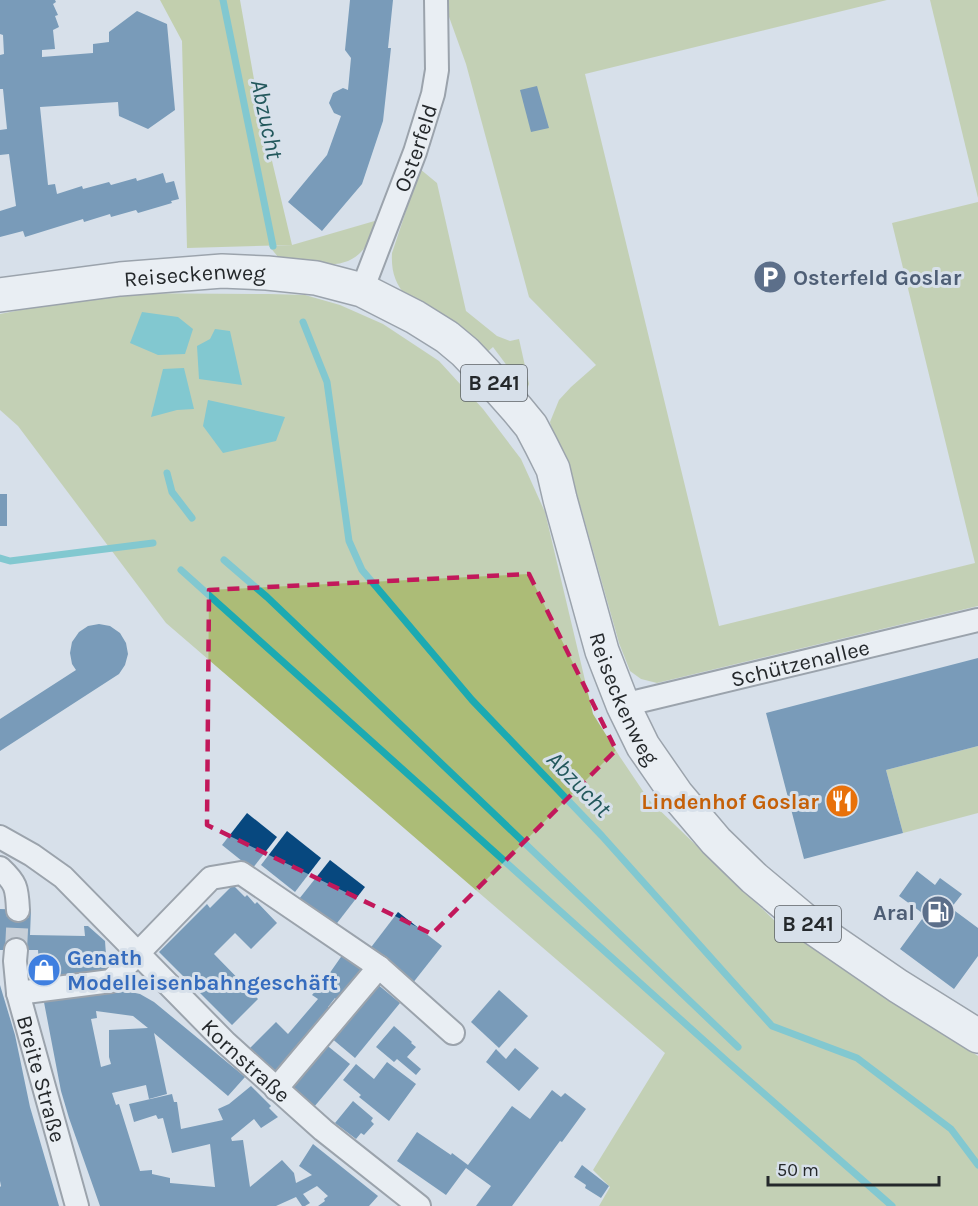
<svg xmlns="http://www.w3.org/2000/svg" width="978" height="1206" font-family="Karla,sans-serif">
<rect width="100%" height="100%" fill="#d7e0ea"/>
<g fill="#acbc77">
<polygon points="446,0 887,0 585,74 719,626 975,563 892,223 978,202 978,606 657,683 641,679 630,671 619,643 581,508 558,454 550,422 559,400 571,387 596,365 529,297 466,64 448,14"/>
<polygon points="930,0 978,0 978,198"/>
<path d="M420,169L437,183L466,311L497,336L510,341L519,339L529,384L526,391L493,347L485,354L407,297C395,284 391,271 392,253Z"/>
<path d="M378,220C373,231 369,245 360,253C340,273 304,262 279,258L269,246L292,245Z"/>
<polygon points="109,293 269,294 305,295 340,305 383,324 439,361 483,409 521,459 545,512 593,714 620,757 649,800 776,922 873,988 978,1056 978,1206 599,1206 610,1187 593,1170 665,1053 166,623 18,426 0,410 0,314"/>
<polygon points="978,746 978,813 903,833 886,770"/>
</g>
<polygon fill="#a8ba67" points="160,0 240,0 258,102 292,245 187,248 182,41"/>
<g fill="#1caab2">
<polygon points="142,312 178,317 193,329 185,354 158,355 130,343"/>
<polygon points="215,329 230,331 242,385 199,379 197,346 210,339"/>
<polygon points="184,368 194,409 177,410 151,417 163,369"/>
<polygon points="208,400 285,417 276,441 223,453 203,426"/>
</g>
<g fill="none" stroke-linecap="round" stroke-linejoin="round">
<g stroke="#1caab2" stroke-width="7">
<polyline points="223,0 273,246"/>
<polyline points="303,322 327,382 349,541 362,570 472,700 602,836 772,1026 857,1058 951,1129 978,1165"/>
<polyline points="167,473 172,492 192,518"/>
<polyline points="0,558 10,561 153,543"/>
<polyline points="224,560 267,597 738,1047"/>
<polyline points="181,570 729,1063 892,1206"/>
</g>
</g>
<g fill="#07487f" fill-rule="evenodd">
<polygon points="0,0 55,0 56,2 53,4 58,15 55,16 59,27 53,30 55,49 42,50 42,57 93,53 93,44 109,42 109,32 137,11 167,24 175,110 148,129 119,116 118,102 40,107 48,185 55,184 57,194 82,186 83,189 109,182 111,185 136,178 137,181 163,173 166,183 174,181 179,199 171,201 172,203 138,213 136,210 111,217 110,214 84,222 83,219 25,237 23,231 0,237 0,211 16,206 9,154 0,155 0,130 7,129 3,89 0,89 0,55 4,54 3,35 0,34"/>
<polygon points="350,0 393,0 388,48 391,48 383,121 362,184 322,231 288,202 327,155 341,116 334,113 329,103 333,93 343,88 348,90 351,58 345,50"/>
<polygon points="537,86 549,128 531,132 520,90"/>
<rect x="0" y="494" width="7" height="32"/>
<polygon points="99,624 110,626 120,633 126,643 128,654 125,665 119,674 0,751 0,719 76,670 72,664 70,653 72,642 79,632 88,626"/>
<polygon points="978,658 978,746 886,770 903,833 804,859 766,713"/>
<polygon points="247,813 277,837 252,869 222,845"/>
<polygon points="287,831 321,858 295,892 261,865"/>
<polygon points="330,860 365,887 334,927 299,899"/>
<polygon points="917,871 935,885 940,878 962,894 951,908 978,928 978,956 954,989 900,949 925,915 899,896"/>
<polygon points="233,885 245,897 247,895 255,904 257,902 277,923 251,949 235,933 214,954 258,999 232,1025 159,952 207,904 210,908"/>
<polygon points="0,909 31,910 30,935 85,936 84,926 88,926 105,941 107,969 88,976 40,980 38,950 0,950"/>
<polygon points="398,912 442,946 412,984 369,950"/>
<polygon points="343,954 367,971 345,997 342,994 337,1000 335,998 328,1007 333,1011 276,1073 250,1048 276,1022 288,1034 318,999 312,995 320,986 320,987"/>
<polygon points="376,983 400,1003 355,1058 330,1037"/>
<polygon points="0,985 15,1035 30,1107 59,1206 0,1206 0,1187 1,1186 0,1181"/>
<polygon points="499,990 528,1016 499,1048 471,1022"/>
<path d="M126,991L140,994L154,1002L245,1077L228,1096L154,1033L167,1094L149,1099L146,1085L112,1093L116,1105L119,1104L140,1171L152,1170V1174L170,1178V1183L215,1187L210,1144L172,1153L163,1118L158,1119L156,1115L134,1122L129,1104L172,1094L174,1102H177L181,1129L223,1120L218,1109L229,1104L251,1086L271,1106L269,1108L278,1117L261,1128L254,1119L231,1138L232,1141L243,1140L250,1187L282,1160L294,1173L296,1183L312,1175L299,1166L313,1144L378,1196L369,1206H318L325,1201L324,1199L328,1196L317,1186L303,1194L310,1203L305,1206H302L296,1197L276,1206H100L69,1118L61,1091L43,997L93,992ZM96,1011L133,1016L148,1028L109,1030V1057L111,1064L101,1067L91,1019L97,1018Z"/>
<polygon points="394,1026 412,1042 411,1043 416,1047 407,1057 421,1069 416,1075 397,1059 394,1062 376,1047"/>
<polygon points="324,1043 350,1064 314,1107 288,1086"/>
<polygon points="515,1048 539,1068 519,1091 486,1062 496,1049 506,1059"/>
<polygon points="387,1062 416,1084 389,1121 359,1097 361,1095 343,1080 356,1064 374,1079"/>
<polygon points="552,1090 561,1097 565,1093 586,1109 562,1142 560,1141 512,1206 476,1206 491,1186 466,1168 446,1195 397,1161 417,1132 451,1155 452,1153 468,1165 512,1106 530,1119"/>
<polygon points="353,1101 373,1118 371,1121 374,1124 364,1135 361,1133 356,1139 335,1123"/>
<polygon points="582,1165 609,1186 601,1198 585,1188 586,1185 574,1177"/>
</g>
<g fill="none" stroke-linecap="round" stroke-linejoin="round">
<polyline stroke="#b3bbc4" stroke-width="22" stroke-dasharray="22 11" stroke-linecap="butt" points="16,950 18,910"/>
<g stroke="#535a63" stroke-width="26">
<g id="minor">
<path id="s1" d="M362,290L415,152L433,94L437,70L436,0"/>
<path id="s2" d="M623,705L978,620"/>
<path id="s3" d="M0,837L32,855L63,877L226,1043L323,1130L419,1206"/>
<path d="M0,868C16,883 17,887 18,910"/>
<path id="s4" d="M16,950L15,961L18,993L77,1206"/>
<polyline points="18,993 111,981 211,878 241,873 379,967 453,1033"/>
<polyline points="276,1089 379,967"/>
</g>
</g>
<g stroke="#535a63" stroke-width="36">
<g id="primary">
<path id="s5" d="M0,295L120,279L222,271L267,273L316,278L362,290L415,317L447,337L465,352L485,373L517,409L531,426L541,445L553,469L560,499L602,651L623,705L643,746L677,795L716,841L754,878L815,929L898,986L978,1036"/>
</g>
</g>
<use href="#minor" stroke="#fff" stroke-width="22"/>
<use href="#primary" stroke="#fff" stroke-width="33"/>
</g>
<path d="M0 0H978V1206H0ZM529,574L616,750L432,934L207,825L209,590Z" fill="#d7e0ea" fill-opacity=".55" fill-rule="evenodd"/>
<path fill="none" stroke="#c2185b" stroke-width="4.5" stroke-dasharray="12 8" stroke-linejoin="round" d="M529,574L616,750L432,934L207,825L209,590Z"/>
<defs>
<g id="parking-disc" transform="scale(1.725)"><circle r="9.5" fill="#5c6f8a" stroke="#d7e0ea"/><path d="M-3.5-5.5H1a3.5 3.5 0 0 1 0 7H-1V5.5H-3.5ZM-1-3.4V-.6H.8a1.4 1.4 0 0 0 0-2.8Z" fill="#fff"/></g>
<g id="restaurant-disc" transform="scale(1.725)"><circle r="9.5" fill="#e8710a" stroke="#d7e0ea"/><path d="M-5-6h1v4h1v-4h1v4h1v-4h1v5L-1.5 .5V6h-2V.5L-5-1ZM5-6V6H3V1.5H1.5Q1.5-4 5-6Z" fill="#fff"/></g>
<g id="fuel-disc" transform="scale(1.725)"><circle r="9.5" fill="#5c6f8a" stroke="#d7e0ea"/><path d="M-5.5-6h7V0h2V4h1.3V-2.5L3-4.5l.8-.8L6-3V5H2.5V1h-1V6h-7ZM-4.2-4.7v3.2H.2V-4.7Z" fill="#fff"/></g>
<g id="shop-disc" transform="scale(1.725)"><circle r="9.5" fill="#3f7fe0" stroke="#d7e0ea"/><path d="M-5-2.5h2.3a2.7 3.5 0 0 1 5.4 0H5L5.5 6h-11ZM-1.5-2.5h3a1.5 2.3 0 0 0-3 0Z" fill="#fff"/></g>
</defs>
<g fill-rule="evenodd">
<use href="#parking-disc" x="770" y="277"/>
<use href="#restaurant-disc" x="842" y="801"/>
<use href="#fuel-disc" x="938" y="912"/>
<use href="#shop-disc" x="44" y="970"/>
</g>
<g text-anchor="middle" stroke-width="6" stroke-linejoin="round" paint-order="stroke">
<g fill="#d7e0ea" stroke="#5a5f64" stroke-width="1.5">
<rect x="461" y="365" width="66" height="36" rx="4.5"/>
<rect x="775" y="906" width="66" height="36" rx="4.5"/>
</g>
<g font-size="21" font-weight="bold" fill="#24282b">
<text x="494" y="390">B 241</text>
<text x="808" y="931">B 241</text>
</g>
<g font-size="22" fill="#24282b" stroke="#d7e0ea">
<text dy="8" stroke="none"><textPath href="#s1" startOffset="152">Osterfeld</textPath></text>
<text dy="8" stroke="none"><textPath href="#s5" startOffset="196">Reiseckenweg</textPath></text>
<text dy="8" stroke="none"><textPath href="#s2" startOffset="182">Schützenallee</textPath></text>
<text dy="8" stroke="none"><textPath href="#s5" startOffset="874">Reiseckenweg</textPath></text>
<text dy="8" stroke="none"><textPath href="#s3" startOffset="334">Kornstraße</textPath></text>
<text dy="8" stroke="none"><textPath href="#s4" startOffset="132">Breite Straße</textPath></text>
</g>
<g font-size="22" font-weight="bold" fill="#4e5e75" stroke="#d7e0ea" text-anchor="start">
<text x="793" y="285">Osterfeld Goslar</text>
<text x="915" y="920" text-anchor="end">Aral</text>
</g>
<g font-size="22" font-weight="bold" fill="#c56008" stroke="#d7e0ea" text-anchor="end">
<text x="819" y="809">Lindenhof Goslar</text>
</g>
<g font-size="22" font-weight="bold" fill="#366cbe" stroke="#d7e0ea" text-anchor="start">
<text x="67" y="965">Genath<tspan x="67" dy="25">Modelleisenbahngeschäft</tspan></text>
</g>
<g font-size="24" font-style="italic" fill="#23585c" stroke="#d7e0ea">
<text transform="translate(267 119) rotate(78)" y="8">Abzucht</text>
<text transform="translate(579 784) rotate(46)" y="8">Abzucht</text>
</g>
</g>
<path d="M768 1176v9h171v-9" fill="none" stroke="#24282b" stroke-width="3"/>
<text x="777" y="1176" font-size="18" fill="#24282b" stroke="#d7e0ea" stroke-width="4.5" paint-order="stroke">50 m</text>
</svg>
